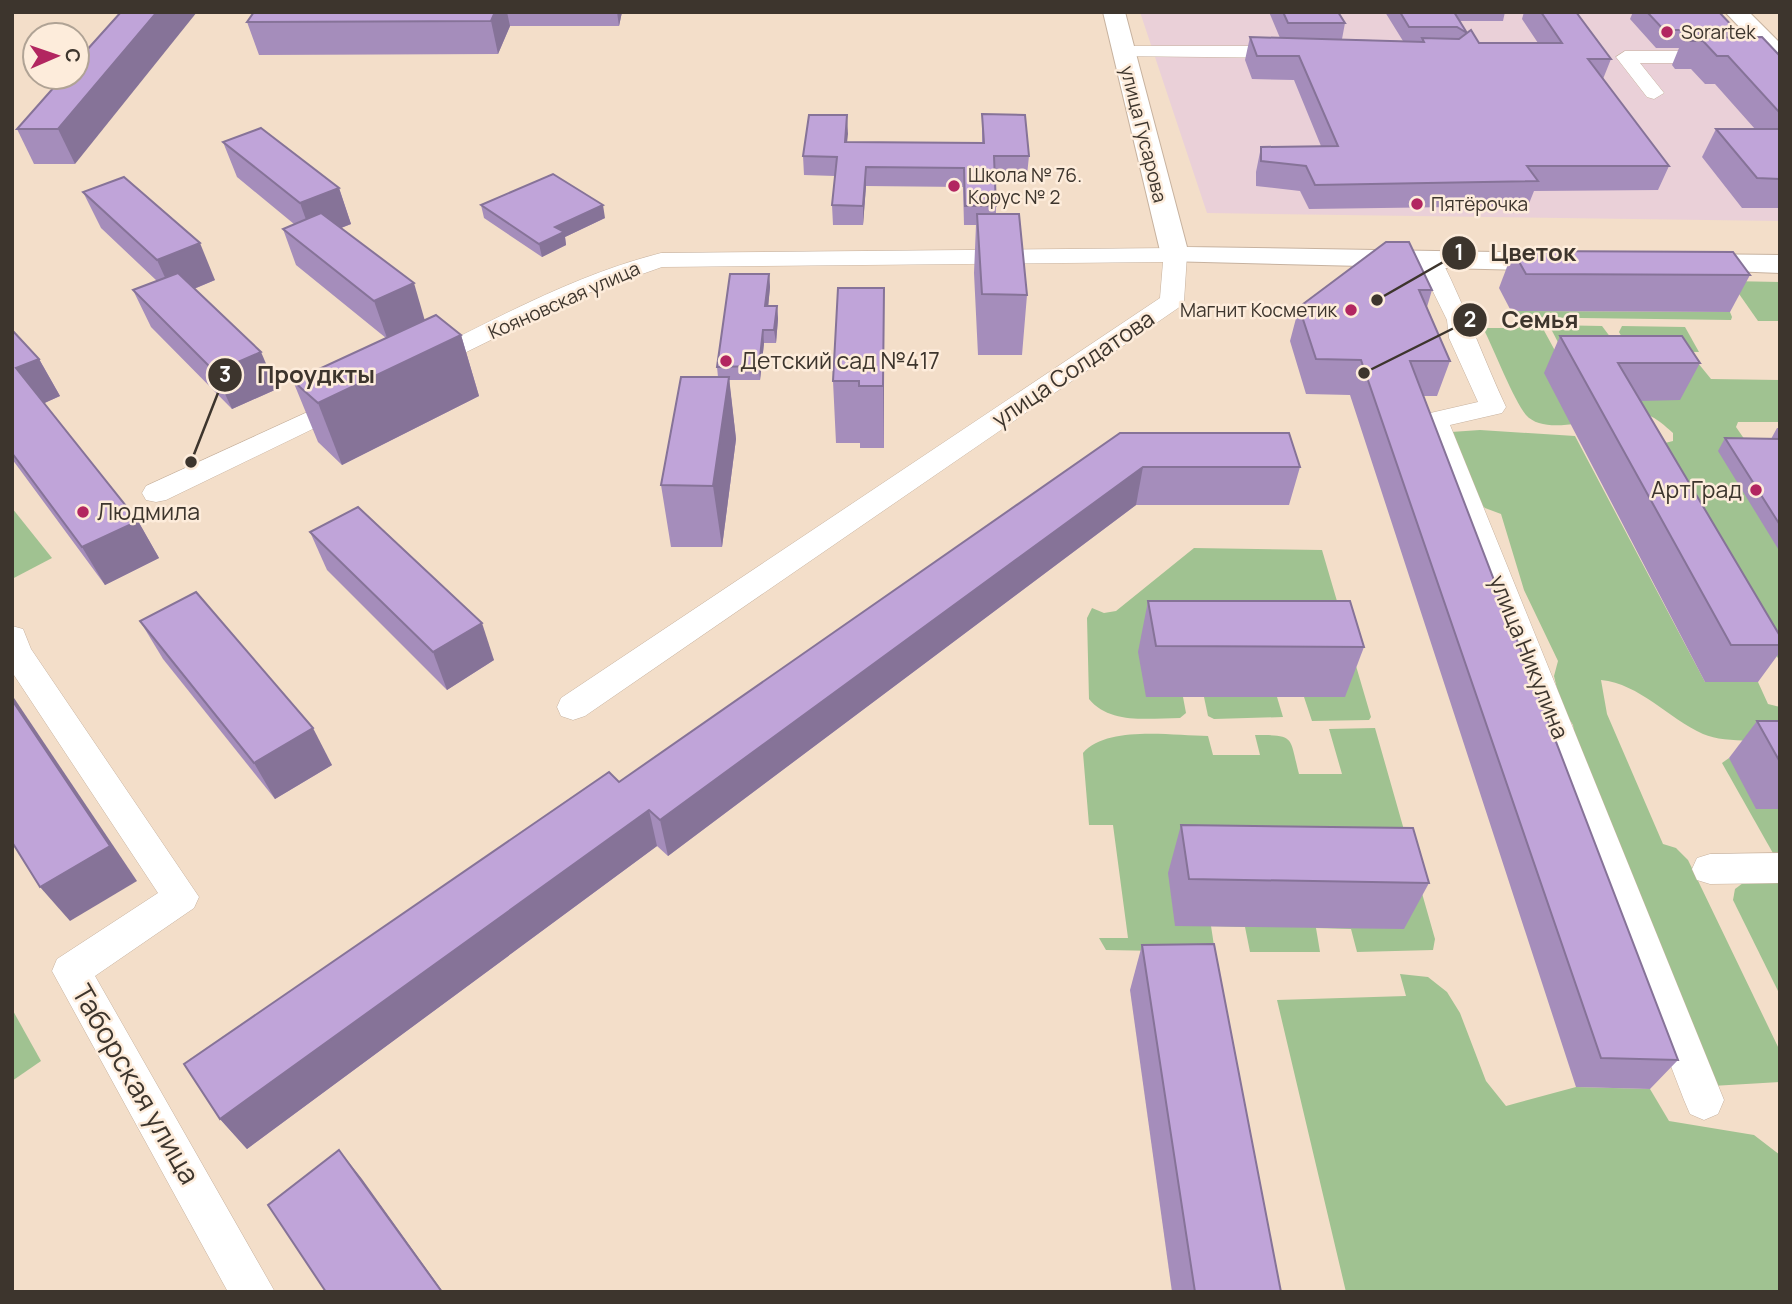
<svg xmlns="http://www.w3.org/2000/svg" width="1792" height="1304" font-family="Manrope,sans-serif">
<rect width="100%" height="100%" fill="#f3dec9"/>
<polygon fill="#ead0d8" points="1140,12 1719,12 1780,77 1780,221 1207,213"/>
<g fill="#a0c291">
<polygon points="1730,281 1780,282 1780,321 1758,321"/>
<polygon points="1511,311 1730,312 1732,317 1731,320 1514,317"/>
<path d="M1518,325H1541L1559,358L1698,363L1711,379L1780,380V422H1738L1736,427L1780,491V662L1661,444L1673,441V433C1665,426 1657,418 1647,415C1618,409 1549,441 1526,415C1513,399 1494,349 1483,328H1519Z"/>
<polygon points="1549,325 1602,326 1614,342 1562,350"/>
<polygon points="1622,326 1685,327 1699,352 1639,351 1627,346 1619,332"/>
<path d="M1480,430L1575,436L1705,682H1758L1768,704L1780,707V740C1757,740 1724,743 1703,734C1668,718 1640,684 1601,680L1607,714L1663,844L1676,848L1688,860L1780,1051V1082L1712,1086L1577,751L1573,725L1561,706L1554,676L1558,661L1524,590L1501,514L1485,508L1475,498L1451,432Z"/>
<polygon points="12,508 52,558 12,579"/>
<path d="M1194,548L1322,550L1371,717L1369,720L1312,721L1304,697H1146H1183L1186,713L1180,718C1150,718 1110,725 1089,699L1087,618L1092,608L1104,613L1116,611Z"/>
<polygon points="1204,697 1277,697 1283,717 1214,719 1208,716"/>
<path d="M1375,728L1435,939L1433,950L1357,952L1351,929L1316,928L1320,952H1250L1245,927L1211,926L1215,952L1106,950L1099,938H1128L1113,825H1089L1083,753C1108,725 1172,736 1208,736L1213,755H1260L1255,735C1296,735 1289,736 1299,774H1342L1329,729Z"/>
<polygon points="1729,758 1780,809 1780,855 1774,855 1722,763"/>
<polygon points="1743,883 1780,883 1780,995 1733,900 1735,889"/>
<polygon points="1400,974 1428,977 1447,992 1460,1013 1486,1081 1506,1106 1576,1087 1650,1089 1669,1121 1754,1135 1780,1155 1780,1292 1346,1292 1277,1000 1406,996"/>
<polygon points="12,1009 41,1061 12,1081"/>
</g>
<g fill="none" stroke-linecap="round" stroke-linejoin="round">
<g stroke="#c7b29f" stroke-width="1">
<g id="street">
<polygon points="1124,46 1290,46 1299,52 1290,58 1117,56 1115,52 1117,48"/>
<polygon points="1625,51 1719,51 1728,57 1719,63 1640,63 1664,93 1654,99 1647,97 1616,57"/>
<path d="M1175,248L1183,250L1187,255L1184,301L1181,306L585,716L573,720L561,716L557,707L561,698L1160,298L1163,262L662,267L580,296L434,368H416L412,363L416,358C496,319 574,275 661,253Z"/>
<path d="M1430,254L1438,256L1442,261C1466,309 1483,358 1506,407L1502,413L1450,425L1724,1100L1718,1114L1704,1120L1690,1114L1684,1100L1422,420L1426,414L1478,402L1449,338L1447,320L1418,261L1422,256Z"/>
<polygon points="347,394 356,396 360,402 356,408 166,500 156,502 146,500 142,493 146,486"/>
<polygon points="12,626 23,629 31,649 199,897 194,908 95,976 275,1292 228,1292 52,971 57,959 158,893 12,672"/>
<polygon points="1780,853 1780,883 1710,884 1697,880 1692,869 1697,858 1710,854"/>
</g>
</g>
<g stroke="#c7b29f" stroke-width="2">
<g id="secondary">
<polygon points="1103,12 1125,12 1187,247 1561,253 1571,256 1575,262 1571,268 1561,271 1165,261 1161,255"/>
<polygon points="1725,12 1749,12 1780,43 1780,63 1772,61"/>
<polygon points="1691,254 1780,255 1780,273 1681,269 1677,263 1681,257"/>
</g>
</g>
<use href="#street" fill="#fff" fill-rule="evenodd"/>
<use href="#secondary" fill="#fff" fill-rule="evenodd"/>
</g>
<g fill="#a58dbb">
<polygon points="254,12 622,12 619,26 510,26 498,54 259,55 247,22"/>
<polygon points="1269,12 1338,12 1345,23 1342,39 1403,41 1385,12 1505,12 1503,21 1460,21 1467,33 1479,43 1538,43 1522,19 1524,12 1576,12 1611,59 1603,79 1669,166 1658,190 1534,191 1528,206 1309,209 1300,191 1256,186 1256,172 1261,147 1321,146 1294,80 1252,79 1245,60 1250,37 1280,38"/>
<polygon points="1633,12 1719,12 1736,30 1733,38 1780,56 1780,208 1742,208 1702,157 1716,129 1755,129 1715,84 1705,84 1691,69 1675,69 1672,65 1679,48 1656,48 1630,19"/>
<polygon points="63,77 75,164 34,164 17,129"/>
<polygon points="982,114 1029,156 1027,175 995,175 996,214 1027,295 1022,355 978,355 974,273 976,225 964,225 963,187 866,186 863,225 833,225 832,205 835,176 804,175 803,156 847,115 847,142 982,143"/>
<polygon points="223,142 339,188 351,224 341,228 425,320 461,335 479,396 342,465 318,442 293,381 386,338 296,265 283,229 294,224 237,177"/>
<polygon points="83,192 215,280 194,289 277,389 232,409 151,327 133,290 157,281 101,228"/>
<polygon points="481,205 605,218 565,237 566,245 542,257 484,218"/>
<polygon points="1409,242 1432,290 1427,307 1450,361 1437,396 1423,396 1678,1060 1650,1089 1576,1087 1350,395 1306,394 1290,341 1299,307"/>
<polygon points="1513,251 1750,275 1730,312 1511,311 1499,288"/>
<polygon points="769,274 770,287 768,306 777,306 778,319 776,343 764,343 760,380 729,380 736,439 722,547 671,547 661,485 718,377 717,367"/>
<polygon points="884,288 884,448 860,448 860,443 836,443 833,381"/>
<polygon points="12,330 39,359 60,396 44,403 138,521 159,558 105,585 12,459"/>
<polygon points="1560,336 1700,363 1680,400 1640,401 1780,636 1780,652 1758,682 1705,682 1544,373"/>
<polygon points="1777,428 1780,428 1780,552 1718,451 1725,438 1771,439"/>
<polygon points="1120,433 1300,467 1289,505 1136,505 668,856 657,846 247,1149 220,1119 619,782"/>
<polygon points="310,532 494,660 447,690 327,570"/>
<polygon points="1148,601 1364,647 1345,697 1146,697 1138,652"/>
<polygon points="140,621 332,765 275,799 163,659"/>
<polygon points="1757,721 1780,721 1780,809 1756,809 1729,758"/>
<polygon points="1181,825 1429,883 1404,929 1175,926 1168,873"/>
<polygon points="1142,945 1281,1292 1172,1292 1130,990"/>
</g>
<g fill="#867398">
<polygon points="157,12 197,12 75,164 58,129"/>
<polygon points="495,12 507,12 510,26 498,54 491,21"/>
<polygon points="617,12 622,12 619,26"/>
<polygon points="847,115 848,134 845,161 845,142"/>
<polygon points="866,167 866,186 863,225 863,206"/>
<polygon points="339,188 351,224 313,239 300,203"/>
<polygon points="603,205 605,218 565,237 566,245 542,257 539,244 555,227"/>
<polygon points="200,243 215,280 174,297 157,260"/>
<polygon points="769,274 770,287 767,319 765,306"/>
<polygon points="414,283 425,321 387,338 374,301"/>
<polygon points="884,288 884,448 883,386"/>
<polygon points="777,306 778,319 776,343 774,330"/>
<polygon points="763,330 764,343 760,380 759,366"/>
<polygon points="461,335 479,396 342,465 318,403"/>
<polygon points="261,352 277,389 232,409 215,372"/>
<polygon points="39,359 60,396 38,406 16,368"/>
<polygon points="729,377 736,439 722,547 713,486"/>
<polygon points="1143,467 1136,505 668,856 660,820"/>
<polygon points="138,521 159,558 105,585 82,547"/>
<polygon points="482,623 494,660 447,690 433,652"/>
<polygon points="12,695 137,881 70,921 40,887"/>
<polygon points="313,728 332,765 275,799 254,763"/>
<polygon points="649,810 657,846 247,1149 220,1119"/>
<polygon points="339,1150 362,1179 443,1292 442,1292"/>
</g>
<g fill="#c0a4d9" stroke="#867398" stroke-width="2">
<polygon points="121,12 157,12 58,129 17,129 63,77 77,77 77,61"/>
<polygon points="254,12 495,12 491,21 247,22"/>
<polygon points="1283,12 1338,12 1345,23 1288,23"/>
<polygon points="1400,12 1454,12 1467,33 1457,27 1409,27"/>
<polygon points="1541,12 1576,12 1611,59 1588,59 1669,166 1527,166 1538,181 1315,185 1306,166 1261,161 1261,147 1338,146 1299,56 1257,56 1250,37 1424,42 1422,38 1459,39 1471,30 1479,43 1562,43"/>
<polygon points="1647,12 1719,12 1736,30 1664,30"/>
<polygon points="1762,37 1780,56 1780,113 1728,56 1717,56 1703,41 1687,41 1684,38"/>
<polygon points="982,114 1025,115 1029,156 994,156 996,206 965,206 964,168 866,167 863,206 832,205 837,157 803,156 809,115 847,115 845,142 984,143"/>
<polygon points="261,128 339,188 300,203 223,142"/>
<polygon points="1716,129 1780,129 1780,179 1757,178"/>
<polygon points="553,174 603,205 555,227 564,232 539,244 481,205"/>
<polygon points="124,177 200,243 157,260 83,192"/>
<polygon points="321,213 414,283 374,301 283,229"/>
<polygon points="977,214 1019,214 1027,295 982,294"/>
<polygon points="1386,242 1409,242 1432,290 1419,290 1450,361 1410,361 1678,1060 1601,1058 1361,360 1316,359 1299,307"/>
<polygon points="1513,251 1733,252 1750,275 1526,274"/>
<polygon points="178,273 261,352 215,372 133,290"/>
<polygon points="730,274 769,274 765,306 777,306 774,330 763,330 759,366 717,367"/>
<polygon points="838,288 884,288 883,386 859,386 859,381 833,381"/>
<polygon points="436,315 461,335 318,403 293,381"/>
<polygon points="12,330 39,359 16,368 138,521 82,547 12,453"/>
<polygon points="1560,336 1682,336 1700,363 1618,363 1780,636 1780,645 1731,645"/>
<polygon points="681,377 729,377 713,486 661,485"/>
<polygon points="1120,433 1289,433 1300,467 1143,467 660,820 649,810 220,1119 184,1064 609,772 619,782"/>
<polygon points="1725,438 1780,439 1780,525"/>
<polygon points="358,507 482,623 433,652 310,532"/>
<polygon points="196,592 313,728 254,763 140,621"/>
<polygon points="1148,601 1350,601 1364,647 1156,646"/>
<polygon points="12,700 110,846 40,887 12,842"/>
<polygon points="1757,721 1780,721 1780,762"/>
<polygon points="1181,825 1413,828 1429,883 1189,879"/>
<polygon points="1214,944 1281,1292 1195,1292 1142,945"/>
<polygon points="339,1150 442,1292 326,1292 268,1205"/>
</g>
<g fill="#b22660" stroke="#fdecdb" stroke-width="2.5">
<circle cx="1667" cy="32" r="7"/>
<circle cx="954" cy="186" r="7"/>
<circle cx="1417" cy="204" r="7"/>
<circle cx="1351" cy="310" r="7"/>
<circle cx="726" cy="361" r="7"/>
<circle cx="1756" cy="490" r="7"/>
<circle cx="83" cy="512" r="7"/>
</g>
<g text-anchor="middle" stroke-width="5" stroke-linejoin="round" paint-order="stroke">
<g font-size="19" fill="#3d352d" stroke="#fdecdb" text-anchor="start">
<text x="1681" y="39">Sorartek</text>
<text x="968" y="182">Школа № 76.<tspan x="968" dy="22">Корус № 2</tspan></text>
<text x="1431" y="211">Пятёрочка</text>
<text x="1337" y="317" text-anchor="end">Магнит Косметик</text>
</g>
<g font-size="19" fill="#3d352d" stroke="#fdecdb">
<text transform="translate(1144 134) rotate(76)" y="7">улица Гусарова</text>
<text transform="translate(564 300) rotate(-24)" y="7">Кояновская улица</text>
</g>
<g font-size="23" fill="#3d352d" stroke="#fdecdb" text-anchor="start">
<text x="740" y="369">Детский сад №417</text>
<text x="1742" y="498" text-anchor="end">АртГрад</text>
<text x="97" y="520">Людмила</text>
</g>
<g font-size="23" fill="#3d352d" stroke="#fdecdb">
<text transform="translate(1073 369) rotate(-34)" y="8">улица Солдатова</text>
<text transform="translate(1529 657) rotate(68)" y="8">улица Никулина</text>
</g>
<g font-size="28" fill="#3d352d" stroke="#fdecdb">
<text transform="translate(136 1084) rotate(60)" y="10">Таборская улица</text>
</g>
</g>
<path fill="none" stroke="#3d352d" stroke-width="2.5" d="M1377 300L1459 253M1364 373L1470 320M191 462L225 375"/>
<g fill="#3d352d" stroke="#fdecdb" stroke-width="2.5">
<circle cx="1377" cy="300" r="7"/>
<circle cx="1364" cy="373" r="7"/>
<circle cx="191" cy="462" r="7"/>
<circle cx="1459" cy="253" r="18"/>
<circle cx="1470" cy="320" r="18"/>
<circle cx="225" cy="375" r="18"/>
</g>
<g font-size="21" text-anchor="middle" font-weight="bold" fill="#fff">
<text x="1459" y="260">1</text>
<text x="1470" y="327">2</text>
<text x="225" y="382">3</text>
</g>
<g font-size="24" text-anchor="middle" font-weight="bold" fill="#3d352d" stroke="#fdecdb" stroke-width="5" stroke-linejoin="round" paint-order="stroke">
<text x="1533" y="261">Цветок</text>
<text x="1540" y="328">Семья</text>
<text x="316" y="383">Проудкты</text>
</g>
<rect width="1792" height="1304" fill="none" stroke="#3d352d" stroke-width="28"/>
<g transform="translate(56 56) rotate(88)"><circle r="33" fill="#fdecdb" stroke="#b0a395" stroke-width="2"/>
<path d="M0-5L12 26L0 18L-12 26Z" fill="#b22660"/>
<text y="-10" font-size="19" font-weight="bold" text-anchor="middle" fill="#3d352d">С</text>
</g>
</svg>
